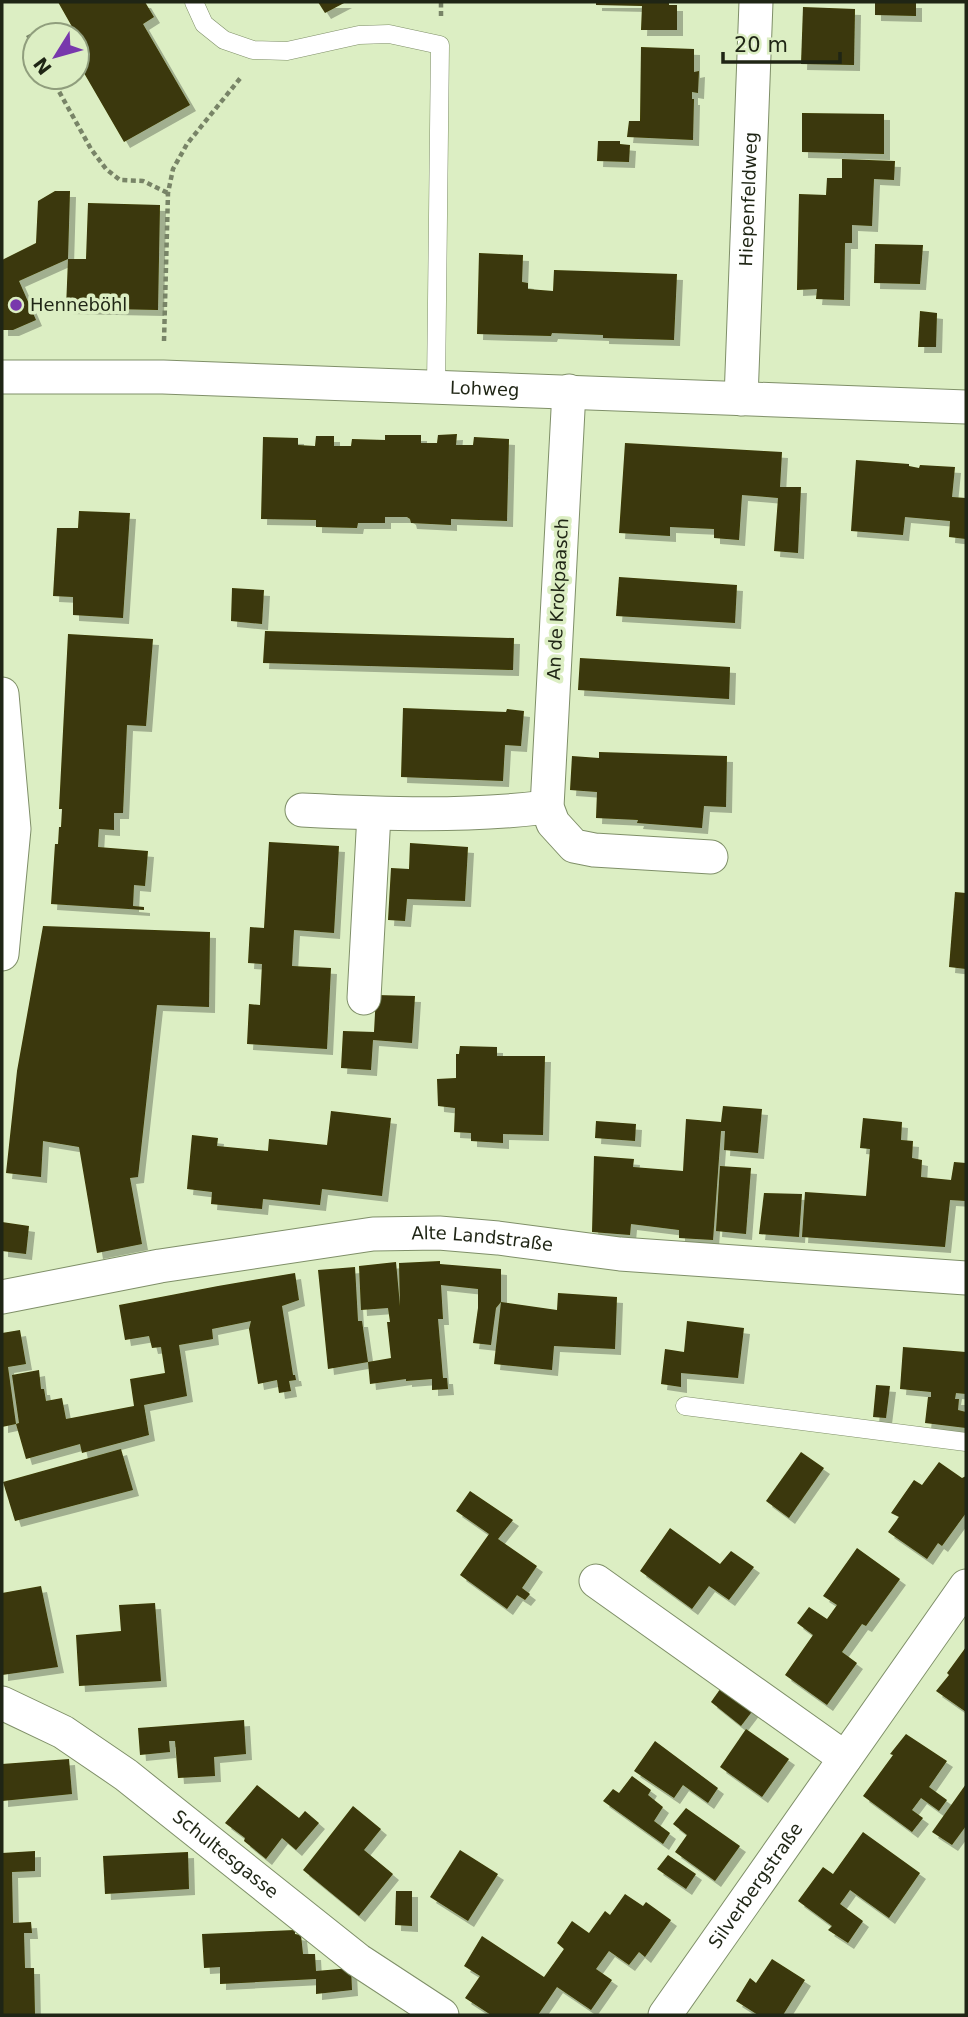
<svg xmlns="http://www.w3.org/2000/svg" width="968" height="2017" font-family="'DejaVu Sans',sans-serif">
<defs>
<filter id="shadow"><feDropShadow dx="6" dy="6" stdDeviation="0" flood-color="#0004"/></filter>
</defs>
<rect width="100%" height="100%" fill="#dceec3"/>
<g fill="#3b3907" filter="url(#shadow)">
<polygon points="58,2 145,2 154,17 143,24 190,105 124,142 77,61 88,55"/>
<polygon points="318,2 346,2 325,13"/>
<polygon points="596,2 669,2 669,5 677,5 677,30 641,30 642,6 596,5"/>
<polygon points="875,2 916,2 916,16 875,15"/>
<polygon points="803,7 855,9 854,65 801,64"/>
<polygon points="641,47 694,49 694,72 699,71 698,93 692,92 692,99 694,99 693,140 627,137 629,121 640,121"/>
<polygon points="802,113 884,114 884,154 802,152"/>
<polygon points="598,141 620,141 620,144 630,145 629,162 597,161"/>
<polygon points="842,159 895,161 894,180 874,179 872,226 852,225 852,243 845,243 844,300 816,299 817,289 797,290 799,194 826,195 827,178 842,178"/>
<polygon points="55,191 70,191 68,259 19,281 36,320 13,330 2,330 2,260 36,243 38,201"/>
<polygon points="88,203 160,205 158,310 66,308 68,259 86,259"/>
<polygon points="875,244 923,245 920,284 874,283"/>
<polygon points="479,253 523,255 522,282 528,283 528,289 553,291 554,270 677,274 674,340 603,338 603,335 552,333 551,336 477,334"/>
<polygon points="920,311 937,313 936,347 918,347"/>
<polygon points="457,434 456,445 473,445 474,437 509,439 507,521 451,519 451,525 411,523 410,519 407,517 385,517 385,523 358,523 357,528 316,527 316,520 261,519 263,437 298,438 298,445 315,446 316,436 334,436 334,446 351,446 352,439 385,440 385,435 421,435 421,443 437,443 438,435"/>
<polygon points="625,443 782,452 780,487 801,487 798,553 774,551 778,498 742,495 739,540 714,538 714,529 670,527 670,536 619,533"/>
<polygon points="856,460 909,464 909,466 919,468 920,465 955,467 952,497 966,498 966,539 949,537 950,521 905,517 903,535 851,531"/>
<polygon points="79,511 130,513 123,618 73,615 73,597 53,596 57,528 78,528"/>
<polygon points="619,577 737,585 735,623 616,616"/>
<polygon points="232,588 264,590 262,624 231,621"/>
<polygon points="265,631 514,638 513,670 263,663"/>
<polygon points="68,634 153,639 146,726 127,725 123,813 114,813 114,830 99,829 98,847 148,851 145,886 134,885 133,906 144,907 144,910 51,904 55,844 58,844 59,827 61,827 62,809 59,809"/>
<polygon points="580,658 730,667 729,699 578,690"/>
<polygon points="403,708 506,712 507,709 524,711 521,746 505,745 503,781 401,777"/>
<polygon points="599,752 727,756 726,807 704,806 702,828 637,823 638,820 596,818 597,792 570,790 572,756 599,758"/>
<polygon points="269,842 339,846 334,933 294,930 293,947 292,966 331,968 327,1049 247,1044 249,1004 260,1005 262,964 248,963 250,927 264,928"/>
<polygon points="410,843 468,847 465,901 407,899 405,921 388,920 391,868 409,869"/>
<polygon points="955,892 966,893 966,969 949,967"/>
<polygon points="43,926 210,932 209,1007 157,1005 138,1177 130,1178 142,1244 97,1253 79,1147 43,1141 41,1177 6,1173 17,1071"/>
<polygon points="376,995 415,996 412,1043 373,1040 371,1070 341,1068 343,1031 374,1032"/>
<polygon points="460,1046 497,1047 497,1056 545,1056 543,1135 503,1134 503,1143 471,1141 471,1133 454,1132 455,1108 438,1106 437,1079 456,1078 456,1054 459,1054"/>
<polygon points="723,1106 762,1109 758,1153 724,1150 725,1131 721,1131 713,1240 679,1238 679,1230 631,1224 630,1235 592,1232 594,1156 634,1159 633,1167 683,1171 686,1119 721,1122"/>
<polygon points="331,1111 391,1118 382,1196 322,1189 320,1205 263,1199 262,1209 211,1204 212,1192 187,1189 192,1135 218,1138 217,1146 268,1151 269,1139 327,1145"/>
<polygon points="863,1118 902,1122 901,1140 913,1141 912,1158 922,1160 921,1177 951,1180 954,1162 966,1163 966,1201 950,1200 945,1247 802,1237 805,1192 866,1196 870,1149 860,1148"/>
<polygon points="596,1121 636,1124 635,1141 595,1138"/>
<polygon points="720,1166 751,1168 746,1234 716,1231"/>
<polygon points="764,1193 802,1194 799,1237 759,1234"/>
<polygon points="2,1222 29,1226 26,1254 2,1251"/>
<polygon points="440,1261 440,1264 501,1269 501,1302 557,1310 558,1293 617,1297 615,1349 554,1346 552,1370 494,1364 501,1302 496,1308 491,1345 473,1343 478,1308 478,1289 441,1285 443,1319 438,1319 443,1378 447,1378 448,1389 432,1390 432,1379 406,1381 406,1379 370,1384 368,1362 391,1358 387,1322 390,1322 388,1308 361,1310 359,1266 396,1262 400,1306 399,1263"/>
<polygon points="355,1267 358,1321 362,1321 368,1362 328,1369 318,1270"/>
<polygon points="295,1273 299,1300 282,1306 293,1375 295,1375 296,1380 289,1381 291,1391 279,1393 277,1380 258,1384 249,1329 251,1321 212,1329 213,1339 179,1345 187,1396 144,1405 149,1435 82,1453 80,1444 26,1459 16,1424 19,1423 12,1375 39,1370 41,1389 44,1389 46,1401 62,1398 66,1419 134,1406 130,1379 165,1373 161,1347 152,1348 149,1336 125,1340 119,1305 218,1286"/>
<polygon points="687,1321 744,1328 738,1378 681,1373 681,1387 661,1384 665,1349 684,1352"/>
<polygon points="20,1330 26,1364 8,1367 16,1424 2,1427 2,1333"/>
<polygon points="903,1347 966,1352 966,1394 956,1393 955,1399 959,1399 958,1410 966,1412 966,1428 925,1423 928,1397 931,1397 931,1392 900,1389"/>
<polygon points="876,1385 890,1386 886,1418 873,1417"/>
<polygon points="121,1449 133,1490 15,1521 3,1482"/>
<polygon points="801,1452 824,1468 789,1518 766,1501"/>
<polygon points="939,1462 962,1478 966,1476 966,1513 942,1546 938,1543 927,1559 888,1532 899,1517 891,1513 914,1480 922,1485"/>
<polygon points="470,1491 513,1520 498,1539 537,1566 522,1588 530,1594 525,1600 517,1595 507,1609 460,1575 489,1534 456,1511"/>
<polygon points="670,1528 720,1564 731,1551 754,1567 729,1600 709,1586 692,1609 640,1571"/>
<polygon points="857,1548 900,1579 866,1626 862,1624 842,1652 857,1663 827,1705 785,1675 813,1635 797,1623 809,1607 827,1619 837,1605 823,1596"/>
<polygon points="41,1586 58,1667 2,1675 2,1593"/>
<polygon points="155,1603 161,1681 79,1686 76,1635 121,1631 119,1605"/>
<polygon points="966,1647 966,1712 936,1691 949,1675 947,1673"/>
<polygon points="723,1685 754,1709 741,1726 711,1702"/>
<polygon points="244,1720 246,1754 214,1757 215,1776 178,1778 175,1741 169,1741 170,1752 140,1755 138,1728"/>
<polygon points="746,1729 789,1759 762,1797 720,1767"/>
<polygon points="906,1734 947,1761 929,1787 947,1800 939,1811 921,1798 912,1810 923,1818 912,1832 863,1796 893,1755 890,1754"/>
<polygon points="655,1741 718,1788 708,1803 683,1785 674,1798 634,1771"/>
<polygon points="69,1759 72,1794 2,1801 2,1764"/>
<polygon points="632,1776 651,1790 648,1795 663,1807 654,1821 670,1833 663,1844 603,1801 613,1789 619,1793"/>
<polygon points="966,1784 966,1826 952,1845 932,1832"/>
<polygon points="257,1785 299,1818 305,1811 319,1823 296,1850 282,1838 266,1859 244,1841 245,1838 225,1823"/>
<polygon points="353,1806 381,1829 364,1850 393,1874 359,1916 303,1870"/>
<polygon points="686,1808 740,1846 715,1881 675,1852 687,1835 673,1824"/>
<polygon points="863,1832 920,1873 889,1918 850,1890 840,1904 863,1921 848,1943 828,1930 832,1926 798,1901 823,1867 833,1874"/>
<polygon points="460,1850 498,1874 468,1921 430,1897"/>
<polygon points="35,1851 35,1871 12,1872 13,1923 31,1922 32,1933 24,1933 25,1968 34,1968 35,2015 2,2015 2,1853"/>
<polygon points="188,1852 189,1889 105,1894 103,1856"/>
<polygon points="668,1855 696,1874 686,1889 657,1869"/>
<polygon points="396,1891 412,1891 412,1926 395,1925"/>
<polygon points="625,1894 643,1906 646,1902 671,1920 645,1957 639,1952 629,1965 609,1951 596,1969 612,1980 591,2010 557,1987 538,2015 491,2015 465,1998 480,1976 464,1966 482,1936 544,1977 564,1949 557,1943 572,1921 589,1933 605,1911 610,1915"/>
<polygon points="295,1930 295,1934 301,1935 303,1954 315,1954 316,1971 351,1968 352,1990 316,1994 316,1979 220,1984 220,1967 204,1968 202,1934"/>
<polygon points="772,1959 805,1980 783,2015 758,2015 736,2001 750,1978 756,1983"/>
</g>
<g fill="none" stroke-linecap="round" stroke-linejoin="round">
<g stroke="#7f8f68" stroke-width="19">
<g id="lane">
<polyline points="194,2 204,24 224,40 253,50 287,51 359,35 389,34 440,45 436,387"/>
<polyline points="685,1406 966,1442"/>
</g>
</g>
<g stroke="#7f8f68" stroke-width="35">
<g id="street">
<path id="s1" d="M2,377H163L966,407"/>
<polyline points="569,391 547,807 553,823 574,846 594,850 711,857"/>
<path id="s2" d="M741,399L756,2"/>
<polyline points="2,694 14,829 2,954"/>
<path d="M302,810C383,814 466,817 547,807"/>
<polyline points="364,998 374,814"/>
<path id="s3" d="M2,1297L160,1266L373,1234L439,1233L498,1238L620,1254L966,1278"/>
<polyline points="596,1581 845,1758"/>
<path id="s4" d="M2,1703L63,1732L126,1775L358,1960L442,2015"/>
<path id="s5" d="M665,2015L966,1586"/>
</g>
</g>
<g stroke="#788467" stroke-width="4.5" stroke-dasharray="5 3.5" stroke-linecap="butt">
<polyline points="441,16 441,2"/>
<polyline points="28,35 35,48"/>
<polyline points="51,77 91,149 106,169 120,180 143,181 168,193"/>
<polyline points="164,341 168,193 173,169 187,144 242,76"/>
</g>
<use href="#lane" stroke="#fff" stroke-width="18"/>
<use href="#street" stroke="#fff" stroke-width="33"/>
</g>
<circle fill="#7838ac" stroke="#dceec3" stroke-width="2.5" cx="16" cy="305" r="7"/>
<g text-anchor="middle" stroke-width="7" stroke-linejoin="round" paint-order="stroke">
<g font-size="18" fill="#1f2515" stroke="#dceec3">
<text dy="6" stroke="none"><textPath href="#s2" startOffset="200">Hiepenfeldweg</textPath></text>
<text dy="6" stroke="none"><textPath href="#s1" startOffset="483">Lohweg</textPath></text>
<text transform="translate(558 599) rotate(-87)" y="6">An de Krokpaasch</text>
<text dy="6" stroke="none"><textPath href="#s3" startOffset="486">Alte Landstraße</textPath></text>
<text dy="6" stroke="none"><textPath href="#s4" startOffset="271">Schultesgasse</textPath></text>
<text dy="6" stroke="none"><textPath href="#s5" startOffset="158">Silverbergstraße</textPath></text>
</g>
<g font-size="18" fill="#1f2515" stroke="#dceec3" text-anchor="start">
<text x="30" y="311">Henneböhl</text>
</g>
</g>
<rect width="968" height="2017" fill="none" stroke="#1f2515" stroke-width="7"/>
<g transform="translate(56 56) rotate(233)"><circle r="33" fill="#dceec3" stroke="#909e7d" stroke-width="2"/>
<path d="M0-5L12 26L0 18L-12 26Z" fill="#7838ac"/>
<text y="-10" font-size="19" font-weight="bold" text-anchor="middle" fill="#1f2515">N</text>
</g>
<path d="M723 52v10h117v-10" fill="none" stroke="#1f2515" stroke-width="3.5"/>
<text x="734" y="52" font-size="21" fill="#1f2515" stroke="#dceec3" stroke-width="5" paint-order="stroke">20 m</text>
</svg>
